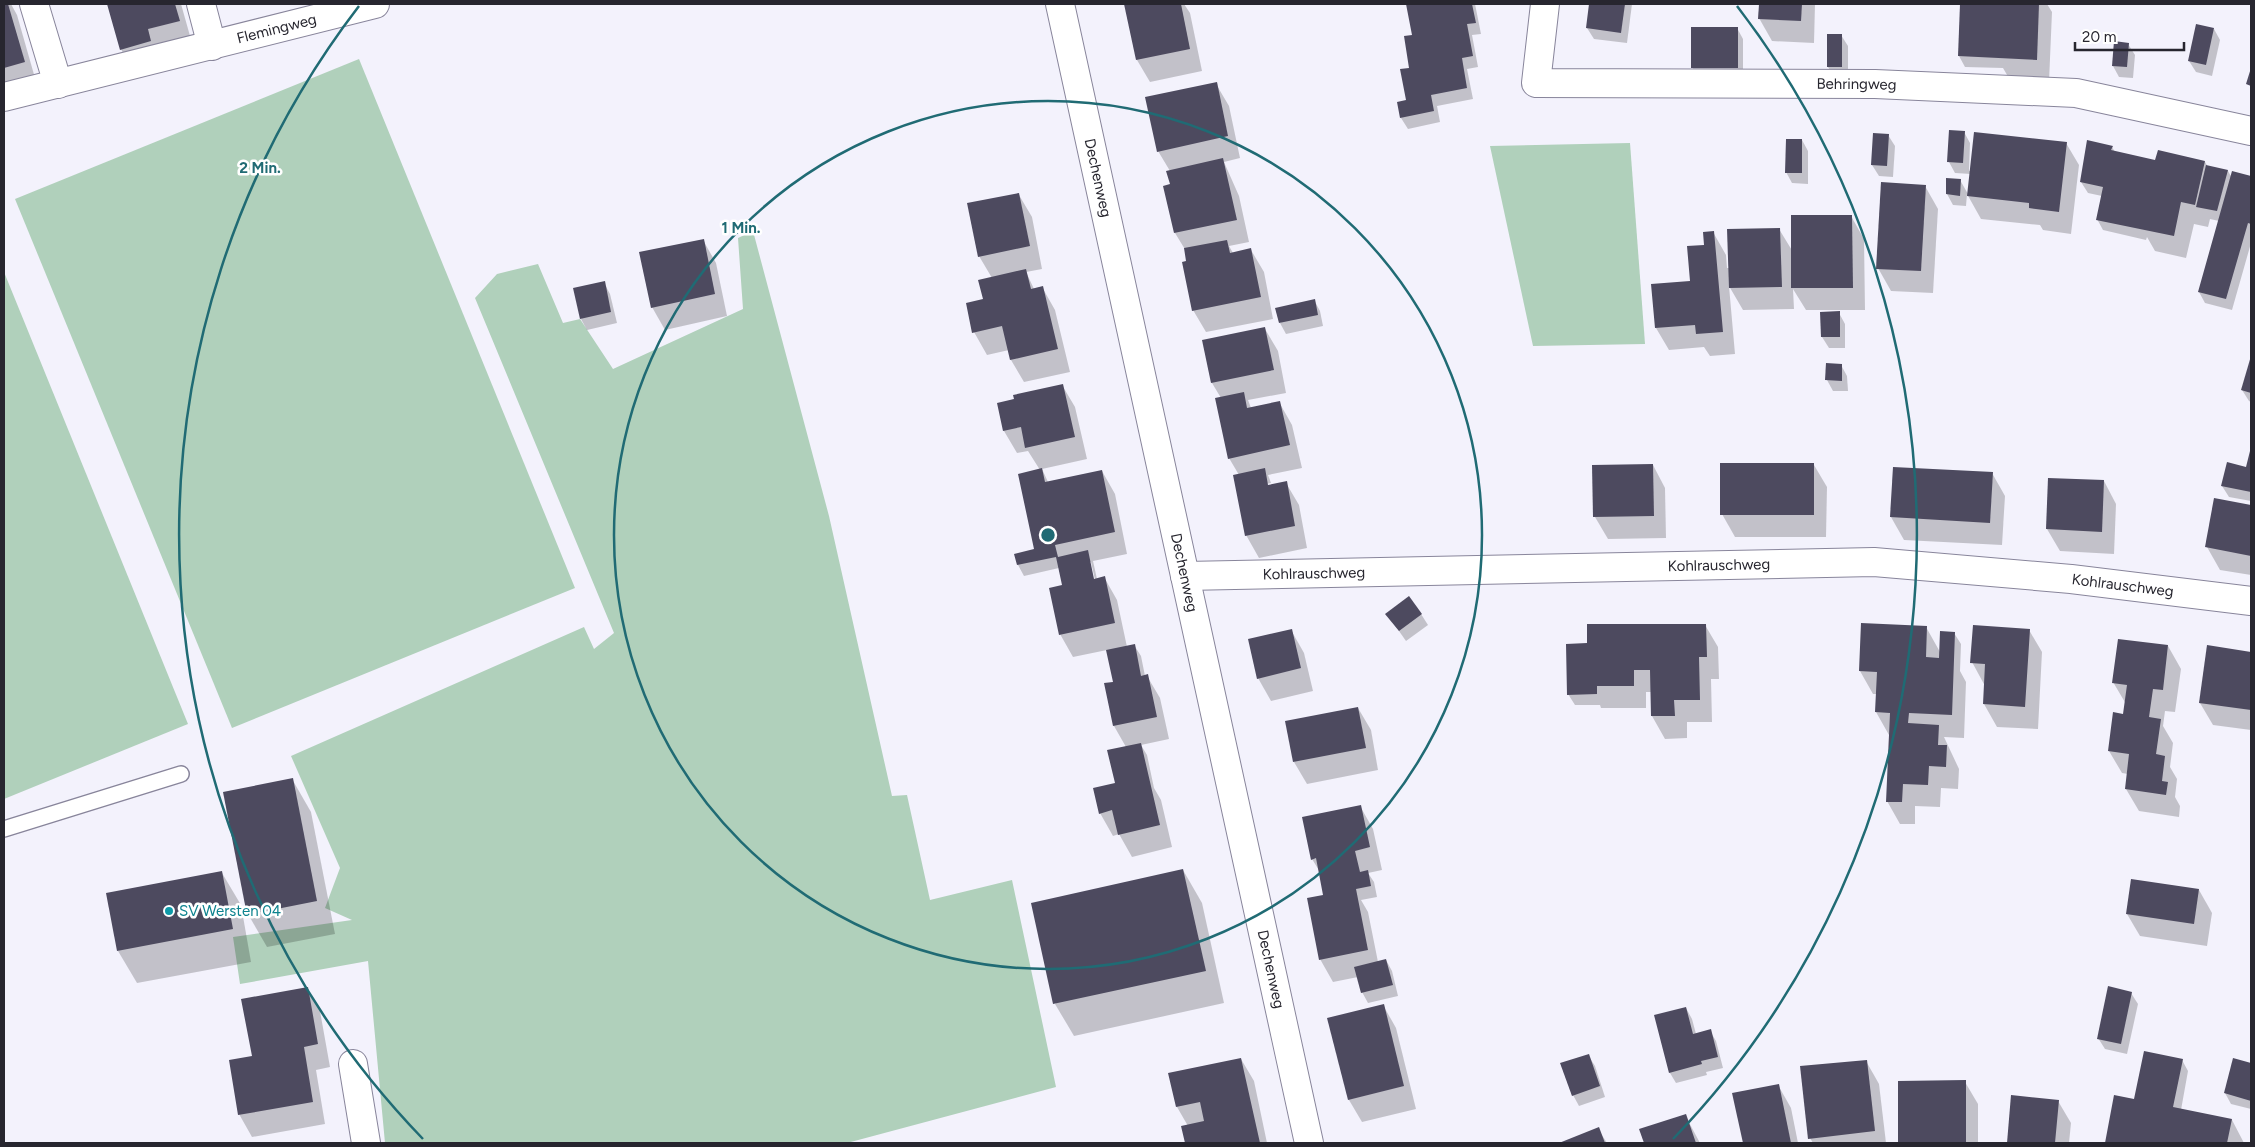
<svg xmlns="http://www.w3.org/2000/svg" width="2255" height="1147" font-family="Figtree,sans-serif">
<rect width="100%" height="100%" fill="#f3f2fc"/>
<g fill="#b0d0bb">
<polygon points="359,59 575,588 232,728 15,199"/>
<polygon points="1630,143 1645,344 1533,346 1490,146"/>
<polygon points="753,231 829,516 892,796 907,795 930,900 1012,880 1056,1087 847,1143 385,1143 368,961 240,984 233,937 352,920 325,908 340,868 291,756 584,627 594,649 614,633 475,298 497,274 538,264 563,323 580,319 613,369 743,309 738,238"/>
<polygon points="4,272 188,724 4,799"/>
</g>
<g fill="#0003" fill-rule="evenodd">
<polygon points="4,4 11,4 17,15 37,85 4,94"/>
<polygon points="109,4 181,4 192,43 127,60 121,49"/>
<polygon points="1125,4 1184,4 1190,13 1202,71 1150,82 1137,60"/>
<polygon points="1415,4 1475,4 1481,34 1472,35 1478,67 1467,69 1473,99 1437,106 1440,122 1408,129 1401,118 1407,101 1414,36 1408,5"/>
<polygon points="1590,4 1632,4 1627,43 1594,39 1587,28"/>
<polygon points="1760,4 1815,4 1814,43 1772,41 1759,18"/>
<polygon points="1961,4 2047,4 2052,12 2049,82 2010,80 2003,68 1965,67 1959,56"/>
<polygon points="1737,28 1743,39 1743,79 1699,78 1692,67"/>
<polygon points="2214,29 2220,40 2212,76 2196,72 2189,61"/>
<polygon points="1828,35 1841,35 1848,46 1848,78 1835,78 1828,67"/>
<polygon points="2128,44 2135,55 2133,78 2119,77 2113,66"/>
<polygon points="1216,84 1229,106 1240,158 1224,162 1239,196 1249,242 1229,246 1233,253 1251,250 1264,272 1273,319 1206,332 1193,310 1186,251 1175,233 1165,187 1172,185 1170,171 1158,151"/>
<polygon points="1964,132 1970,143 1969,171 2066,143 2079,165 2071,234 2043,230 2040,225 1981,219 1967,194 1966,206 1953,205 1947,194 1960,180 1968,194 1971,174 1955,173 1949,162"/>
<polygon points="1888,135 1895,146 1893,177 1879,176 1872,165"/>
<polygon points="1802,140 1808,151 1808,184 1792,183 1786,172"/>
<polygon points="2112,147 2115,152 2155,161 2205,162 2208,167 2228,171 2232,178 2233,172 2251,177 2251,243 2232,310 2205,303 2199,292 2219,221 2210,219 2208,227 2194,224 2186,258 2155,251 2147,237 2146,240 2103,230 2097,219 2102,196 2088,193 2081,182"/>
<polygon points="1925,186 1938,209 1933,293 1891,291 1878,268"/>
<polygon points="1019,195 1032,217 1042,269 1026,272 1034,289 1042,287 1055,310 1070,372 1024,382 1011,360 1009,350 987,355 974,332 992,278 979,256"/>
<polygon points="1851,216 1864,239 1865,310 1806,310 1793,289 1794,309 1743,310 1729,286 1735,354 1710,356 1704,347 1669,350 1656,328 1692,282 1705,246 1713,232 1726,255 1727,268 1729,268 1779,229 1793,252"/>
<polygon points="703,240 716,263 727,316 665,330 652,307"/>
<polygon points="604,283 610,294 617,323 587,330 581,319"/>
<polygon points="1314,300 1320,311 1323,326 1286,334 1280,323"/>
<polygon points="1839,313 1845,324 1845,348 1829,348 1822,337"/>
<polygon points="1265,329 1278,351 1286,393 1248,400 1251,408 1279,402 1292,425 1302,468 1268,475 1271,483 1239,489 1239,492 1286,483 1299,505 1307,548 1259,558 1246,535 1234,476 1239,475 1229,458 1216,399 1221,398 1212,383 1203,341"/>
<polygon points="2251,358 2251,402 2249,401 2242,390"/>
<polygon points="1841,365 1847,376 1848,391 1833,391 1827,380"/>
<path d="M1062,385L1075,407L1087,459L1042,469L1048,482L1102,471L1115,494L1127,554L1093,561L1097,579L1104,577L1117,600L1127,647L1134,645L1141,656L1145,676H1147L1160,698L1169,739L1141,745L1147,755L1154,788L1161,800L1172,847L1132,857L1119,834L1113,836L1100,813L1117,784L1126,747L1114,726L1105,684L1114,682L1107,650L1073,657L1060,634L1064,586L1059,568L1024,576L1018,565L1016,555L1036,550L1040,470L1028,451L1017,453L1004,431L998,404ZM1089,562H1091L1096,584L1094,585Z"/>
<polygon points="2251,449 2251,501 2229,497 2222,486 2246,471"/>
<polygon points="1653,465 1665,488 1666,538 1608,539 1595,517"/>
<polygon points="1814,465 1827,487 1826,537 1735,537 1722,514"/>
<polygon points="1894,468 1992,473 2005,496 2002,545 1904,540 1891,517"/>
<polygon points="2104,481 2116,504 2114,554 2060,551 2047,529"/>
<polygon points="2215,500 2251,506 2251,575 2220,570 2207,547"/>
<polygon points="1387,614 1421,614 1428,625 1406,641"/>
<polygon points="1862,624 1926,627 1940,652 1954,633 1961,644 1960,671 1966,682 1964,738 1944,737 1959,769 1958,789 1941,788 1940,807 1915,806 1915,824 1900,824 1887,801 1889,735 1876,712 1877,694 1873,694 1860,671"/>
<polygon points="1705,625 1718,647 1719,679 1711,679 1712,722 1687,722 1687,738 1665,739 1652,716 1652,692 1646,692 1646,708 1601,708 1600,705 1575,705 1568,694 1588,645"/>
<polygon points="1291,630 1304,653 1313,691 1271,701 1258,678"/>
<polygon points="2029,630 2042,652 2038,729 1997,727 1984,704 1985,686 1972,662"/>
<polygon points="2168,646 2181,669 2175,712 2165,711 2163,726 2173,743 2170,767 2177,779 2175,797 2180,806 2179,817 2139,811 2126,789 2128,774 2122,773 2109,751 2124,715 2126,704 2113,682"/>
<polygon points="2208,647 2251,653 2251,730 2213,725 2200,703"/>
<polygon points="1358,708 1371,730 1378,770 1307,784 1294,762"/>
<polygon points="292,779 311,812 335,934 267,947 248,914"/>
<polygon points="1360,806 1373,829 1382,870 1368,873 1374,882 1377,897 1361,900 1368,912 1378,962 1386,960 1392,971 1398,996 1368,1003 1362,992 1358,977 1333,982 1320,959 1325,896 1320,872 1312,859"/>
<polygon points="1183,870 1202,903 1224,1003 1074,1036 1055,1004"/>
<polygon points="222,873 241,905 251,962 137,983 118,951"/>
<polygon points="2199,890 2212,913 2207,946 2140,936 2127,914"/>
<polygon points="307,989 320,1011 330,1067 316,1070 325,1124 252,1137 239,1114 253,1057"/>
<polygon points="2131,993 2138,1004 2127,1054 2105,1049 2098,1038"/>
<polygon points="1383,1005 1396,1028 1416,1109 1362,1122 1349,1100 1329,1019"/>
<polygon points="1686,1008 1692,1019 1696,1034 1710,1031 1716,1041 1723,1068 1706,1072 1707,1075 1676,1083 1670,1073"/>
<polygon points="1588,1055 1595,1066 1605,1097 1579,1106 1573,1095"/>
<polygon points="1241,1059 1254,1081 1267,1143 1186,1143 1183,1127 1188,1126 1177,1107 1170,1074"/>
<polygon points="2234,1059 2251,1064 2251,1109 2231,1104 2225,1093"/>
<polygon points="2182,1060 2188,1071 2181,1110 2232,1120 2244,1143 2106,1143 2115,1096 2135,1100"/>
<polygon points="1866,1061 1879,1084 1886,1143 1813,1143 1810,1138"/>
<polygon points="1899,1082 1965,1082 1978,1104 1978,1143 1899,1143"/>
<polygon points="1778,1085 1791,1108 1798,1143 1744,1143 1734,1094"/>
<polygon points="2012,1097 2058,1101 2071,1123 2069,1143 2008,1143"/>
<polygon points="1685,1115 1700,1143 1645,1143 1640,1130"/>
<polygon points="1598,1129 1607,1143 1562,1143"/>
</g>
<g fill="#4d4a5f">
<polygon points="4,4 8,4 25,62 4,68"/>
<polygon points="107,4 175,4 180,21 148,29 151,41 120,50"/>
<polygon points="1124,4 1181,4 1190,49 1136,60"/>
<polygon points="1406,4 1472,4 1476,23 1467,24 1473,56 1462,58 1467,88 1431,95 1434,111 1400,118 1397,102 1406,100 1400,69 1409,68 1404,36 1412,35"/>
<polygon points="1589,4 1625,4 1621,33 1586,28"/>
<polygon points="1759,4 1802,4 1801,21 1758,19"/>
<polygon points="1960,4 2039,4 2037,60 1958,56"/>
<polygon points="2196,24 2214,28 2206,65 2188,61"/>
<rect x="1691" y="27" width="47" height="41"/>
<rect x="1827" y="34" width="15" height="33"/>
<polygon points="2114,41 2129,43 2127,67 2112,66"/>
<polygon points="2251,68 2251,86 2246,84"/>
<polygon points="1217,82 1228,136 1157,152 1145,97"/>
<polygon points="1949,130 1965,131 1963,163 1947,162"/>
<polygon points="1974,132 2067,142 2059,212 2029,208 2029,203 1967,196"/>
<polygon points="1873,133 1889,134 1887,166 1871,165"/>
<polygon points="1786,139 1802,139 1802,173 1785,173"/>
<polygon points="2087,140 2113,146 2111,150 2155,160 2158,150 2205,161 2195,205 2181,202 2174,236 2096,220 2103,187 2080,182"/>
<polygon points="1223,158 1237,220 1174,233 1163,186 1170,184 1166,171"/>
<polygon points="2206,165 2228,170 2217,211 2196,207"/>
<polygon points="2232,171 2251,176 2251,224 2248,223 2226,299 2198,292"/>
<polygon points="1946,178 1961,179 1960,196 1946,194"/>
<polygon points="1881,182 1926,185 1921,271 1876,269"/>
<polygon points="1019,193 1030,246 978,257 967,203"/>
<polygon points="1791,215 1852,215 1853,288 1791,288"/>
<polygon points="1780,228 1782,287 1729,288 1727,229"/>
<polygon points="1714,231 1723,332 1696,334 1695,325 1655,328 1651,284 1690,281 1687,246 1704,245 1703,232"/>
<polygon points="704,239 715,294 651,308 639,252"/>
<polygon points="1227,240 1230,253 1251,248 1261,297 1192,311 1182,262 1186,261 1184,248"/>
<polygon points="1026,269 1031,289 1043,286 1058,349 1010,360 1002,326 972,333 966,303 983,299 978,280"/>
<polygon points="605,281 611,312 580,319 573,288"/>
<polygon points="1315,299 1318,315 1279,323 1275,308"/>
<polygon points="1840,311 1840,337 1821,337 1820,312"/>
<polygon points="1265,327 1274,370 1211,383 1202,340"/>
<polygon points="2251,356 2251,393 2241,390"/>
<polygon points="1826,363 1842,364 1842,381 1825,380"/>
<polygon points="1063,384 1075,437 1025,448 1021,427 1003,431 997,403 1014,399 1013,395"/>
<polygon points="1244,392 1247,408 1280,401 1290,445 1228,459 1215,398"/>
<polygon points="2251,447 2251,492 2221,486 2227,462 2246,467"/>
<rect x="1720" y="463" width="94" height="52"/>
<polygon points="1653,464 1654,516 1593,517 1592,465"/>
<polygon points="1893,467 1993,472 1990,523 1890,517"/>
<polygon points="1042,468 1045,482 1102,470 1115,532 1055,545 1058,557 1088,550 1094,579 1105,576 1115,623 1059,635 1049,588 1062,585 1056,557 1017,565 1014,554 1034,549 1018,474"/>
<polygon points="1265,468 1268,485 1287,481 1295,526 1245,536 1233,475"/>
<polygon points="2048,478 2104,480 2102,532 2046,529"/>
<polygon points="2214,498 2251,505 2251,556 2205,547"/>
<polygon points="1409,596 1422,614 1399,631 1385,614"/>
<polygon points="1861,623 1927,626 1926,657 1939,658 1940,631 1955,632 1952,715 1909,713 1908,723 1939,725 1938,745 1947,745 1946,767 1929,766 1928,785 1903,784 1902,802 1886,802 1890,713 1875,712 1877,672 1859,671"/>
<polygon points="1587,624 1706,624 1707,657 1699,657 1700,700 1674,700 1675,716 1651,716 1650,670 1634,670 1634,686 1597,686 1597,694 1567,695 1566,644 1587,643"/>
<polygon points="1973,625 2030,629 2025,707 1983,704 1985,664 1970,663"/>
<polygon points="1292,629 1301,668 1257,679 1248,639"/>
<polygon points="2118,639 2168,645 2163,690 2153,689 2149,717 2161,719 2156,754 2165,756 2162,781 2168,782 2166,795 2125,789 2129,754 2108,751 2113,712 2123,714 2127,685 2112,683"/>
<polygon points="1135,644 1141,676 1148,674 1157,717 1113,726 1104,683 1113,682 1106,650"/>
<polygon points="2207,645 2251,652 2251,710 2199,703"/>
<polygon points="1358,707 1366,748 1293,762 1285,721"/>
<polygon points="1141,743 1160,825 1118,835 1112,810 1099,814 1093,788 1115,783 1107,750"/>
<polygon points="293,778 317,901 247,915 223,792"/>
<polygon points="1361,805 1370,847 1355,851 1360,872 1368,870 1371,886 1356,889 1368,950 1319,960 1307,898 1323,895 1316,858 1311,860 1302,817"/>
<polygon points="1183,869 1206,971 1053,1004 1031,903"/>
<polygon points="222,871 233,929 117,951 106,893"/>
<polygon points="2131,879 2199,889 2194,924 2126,914"/>
<polygon points="1386,959 1393,985 1361,993 1354,967"/>
<polygon points="2108,986 2132,992 2121,1044 2097,1039"/>
<polygon points="308,987 318,1044 304,1047 313,1102 238,1115 229,1060 252,1056 241,999"/>
<polygon points="1384,1004 1404,1086 1348,1100 1327,1018"/>
<polygon points="1686,1007 1693,1034 1711,1029 1718,1057 1701,1061 1702,1064 1669,1073 1654,1015"/>
<polygon points="2144,1051 2183,1059 2173,1107 2232,1119 2227,1143 2105,1143 2114,1095 2134,1099"/>
<polygon points="1589,1054 1600,1086 1572,1096 1560,1063"/>
<polygon points="1241,1058 1260,1143 1185,1143 1181,1126 1204,1121 1200,1102 1176,1107 1168,1073"/>
<polygon points="2233,1058 2251,1063 2251,1101 2224,1093"/>
<polygon points="1867,1060 1875,1131 1808,1139 1800,1066"/>
<polygon points="1966,1080 1966,1143 1898,1143 1898,1081"/>
<polygon points="1779,1084 1791,1143 1743,1143 1732,1093"/>
<polygon points="2011,1095 2059,1100 2055,1143 2007,1143"/>
<polygon points="1686,1114 1696,1143 1644,1143 1639,1129"/>
<polygon points="1599,1127 1605,1143 1559,1143"/>
</g>
<g fill="none" stroke-linecap="round" stroke-linejoin="round">
<g stroke="#88859b" stroke-width="18">
<polyline id="service" points="4,829 181,774"/>
</g>
<g stroke="#88859b" stroke-width="30">
<g id="minor">
<polyline points="34,4 58,84"/>
<polyline points="201,4 212,46"/>
<path id="s1" d="M1060,4L1309,1143"/>
<path id="s2" d="M1545,4L1536,83L1875,84L2076,93L2251,131"/>
<path id="s3" d="M4,97L375,4"/>
<path id="s4" d="M1185,576L1874,562L2071,579L2251,601"/>
<polyline points="353,1064 366,1143"/>
</g>
</g>
<use href="#service" stroke="#fff" stroke-width="15"/>
<use href="#minor" stroke="#fff" stroke-width="28"/>
</g>
<g fill="none" stroke="#206b74" stroke-width="2.5">
<circle cx="1048" cy="535" r="434"/>
<path d="M423 1139A869 869 0 0 1 359 6M1737 6A869 869 0 0 1 1673 1139"/>
</g>
<circle fill="#0f9aa8" stroke="#fff" stroke-width="2" cx="169" cy="911" r="5"/>
<g text-anchor="middle" stroke-width="5" stroke-linejoin="round" paint-order="stroke">
<g font-size="15" fill="#27262f" stroke="#fff">
<text dy="5" stroke="none"><textPath href="#s3" startOffset="281">Flemingweg</textPath></text>
<text dy="5" stroke="none"><textPath href="#s2" startOffset="400">Behringweg</textPath></text>
<text dy="5" stroke="none"><textPath href="#s1" startOffset="178">Dechenweg</textPath></text>
<text dy="5" stroke="none"><textPath href="#s4" startOffset="534">Kohlrauschweg</textPath></text>
<text dy="5" stroke="none"><textPath href="#s4" startOffset="129">Kohlrauschweg</textPath></text>
<text dy="5" stroke="none"><textPath href="#s1" startOffset="582">Dechenweg</textPath></text>
<text dy="5" stroke="none"><textPath href="#s4" startOffset="939">Kohlrauschweg</textPath></text>
<text dy="5" stroke="none"><textPath href="#s1" startOffset="988">Dechenweg</textPath></text>
</g>
<g font-size="15" fill="#0d838f" stroke="#fff" text-anchor="start">
<text x="179" y="916">SV Wersten 04</text>
</g>
</g>
<circle cx="1048" cy="535" r="8" fill="#206b74" stroke="#fff" stroke-width="2.5"/>
<g font-size="15" text-anchor="middle" font-weight="bold" fill="#206b74" stroke="#fff" stroke-width="5" stroke-linejoin="round" paint-order="stroke">
<text x="260" y="173">2 Min.</text>
<text x="741" y="233">1 Min.</text>
</g>
<rect width="2255" height="1147" fill="none" stroke="#27262f" stroke-width="10"/>
<path d="M2075 42v8h109v-8" fill="none" stroke="#27262f" stroke-width="2.5"/>
<text x="2082" y="42" font-size="15" fill="#27262f" stroke="#ffffff" stroke-width="4" paint-order="stroke">20 m</text>
</svg>
